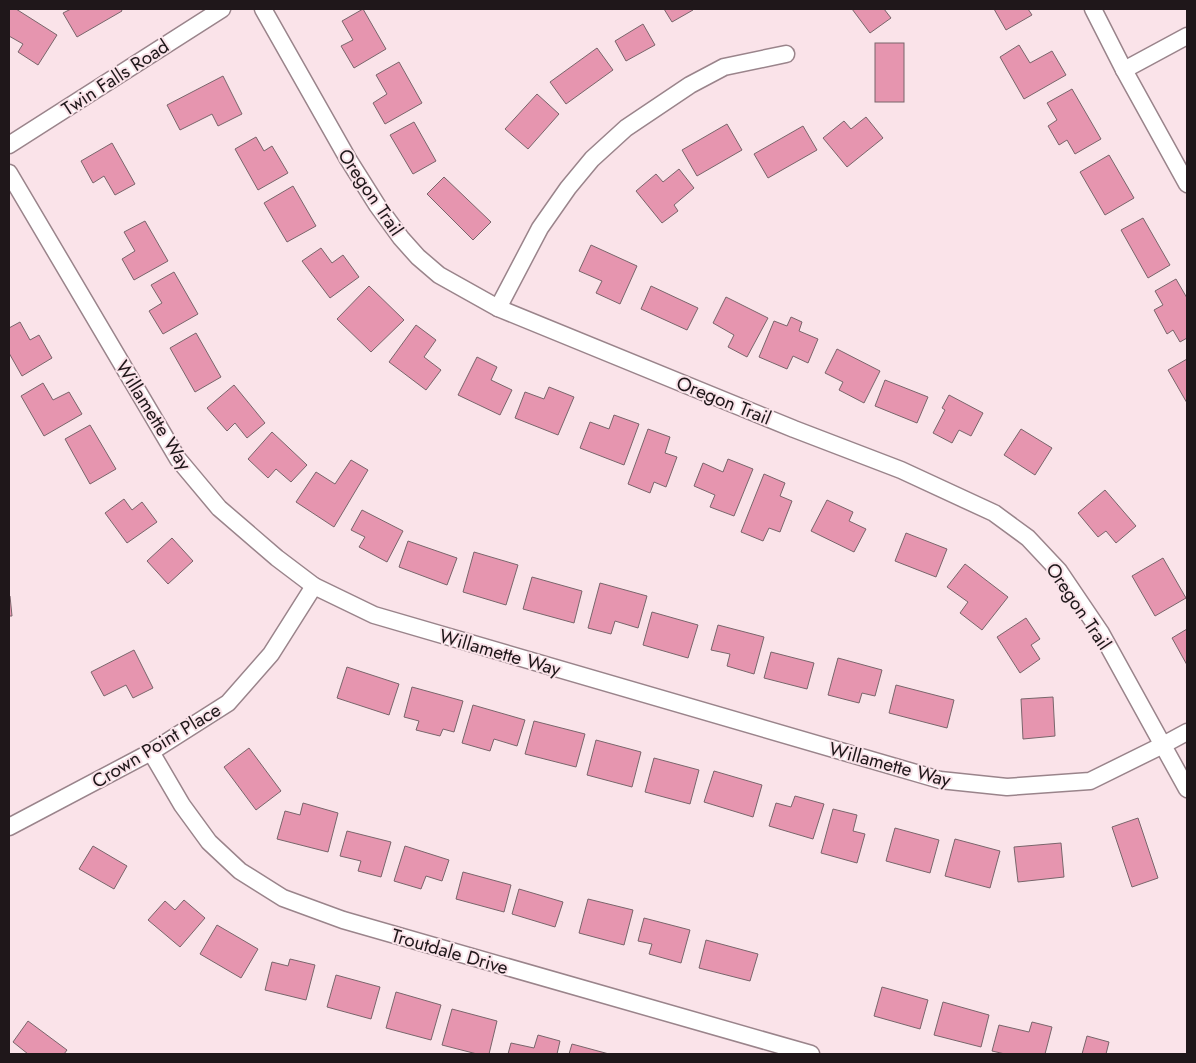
<svg xmlns="http://www.w3.org/2000/svg" width="1196" height="1063" font-family="Jost,sans-serif">
<rect width="100%" height="100%" fill="#fae3e9"/>
<g fill="#e695af" stroke="#79656b">
<polygon points="9,9 16,9 57,35 38,65 18,52 23,44 9,36"/>
<polygon points="71,9 121,9 122,11 77,37 63,13"/>
<polygon points="363,9 386,49 354,68 341,46 353,40 342,21"/>
<polygon points="664,9 692,9 693,10 672,22"/>
<polygon points="852,9 884,9 891,18 870,33"/>
<polygon points="994,9 1028,9 1032,15 1006,30"/>
<polygon points="643,24 655,45 626,61 615,41"/>
<rect x="875" y="43" width="29" height="59"/>
<polygon points="1019,45 1030,63 1052,51 1066,75 1024,99 1000,57"/>
<polygon points="597,48 613,70 566,104 550,82"/>
<polygon points="399,62 422,103 385,124 373,103 387,94 376,75"/>
<polygon points="223,76 242,114 218,126 212,114 180,130 167,105"/>
<polygon points="1072,89 1101,139 1075,154 1067,140 1059,145 1048,126 1057,120 1047,103"/>
<polygon points="537,94 559,114 528,149 505,129"/>
<polygon points="866,117 883,138 847,167 823,138 844,121 851,129"/>
<polygon points="414,122 436,161 413,174 390,135"/>
<polygon points="727,124 742,150 697,176 682,150"/>
<polygon points="803,126 817,150 768,178 754,154"/>
<polygon points="256,137 264,151 272,146 288,173 258,190 235,149"/>
<polygon points="112,143 135,184 115,195 104,176 93,183 81,161"/>
<polygon points="1109,155 1134,198 1105,215 1080,172"/>
<polygon points="679,169 694,188 674,205 678,211 662,223 636,191 656,174 663,182"/>
<polygon points="444,177 491,222 473,240 427,194"/>
<polygon points="293,186 316,226 287,242 264,203"/>
<polygon points="1143,218 1170,265 1148,278 1121,230"/>
<polygon points="145,221 168,261 134,280 122,259 135,251 124,232"/>
<polygon points="591,245 637,266 620,304 596,293 602,281 579,271"/>
<polygon points="321,248 332,263 343,255 359,277 330,298 302,261"/>
<polygon points="174,272 198,314 163,334 149,311 162,303 151,285"/>
<polygon points="1176,279 1187,298 1187,338 1180,342 1173,330 1167,334 1154,310 1163,305 1155,291"/>
<polygon points="369,286 404,320 371,352 337,319"/>
<polygon points="651,286 698,308 687,330 641,309"/>
<polygon points="726,297 768,318 747,357 728,347 734,335 713,323"/>
<polygon points="791,317 802,322 799,331 818,339 808,363 793,356 787,369 759,357 774,321 787,326"/>
<polygon points="20,322 30,340 39,335 52,358 22,376 9,353 9,328"/>
<polygon points="416,325 436,340 424,357 441,370 426,390 389,362"/>
<polygon points="196,333 221,377 195,392 170,348"/>
<polygon points="837,349 880,371 864,403 839,390 843,382 825,373"/>
<polygon points="477,357 497,367 491,380 512,390 500,415 458,395"/>
<polygon points="1187,359 1187,403 1168,370"/>
<polygon points="885,380 928,397 917,423 875,406"/>
<polygon points="43,383 53,400 69,392 82,414 44,436 21,396"/>
<polygon points="234,385 265,423 247,438 235,423 227,431 207,408"/>
<polygon points="549,387 574,397 558,435 515,418 525,392 544,399"/>
<polygon points="949,395 983,413 971,436 959,430 952,443 933,433 945,410 942,408"/>
<polygon points="614,415 639,424 624,465 580,448 590,422 609,429"/>
<polygon points="90,425 116,469 90,484 65,439"/>
<polygon points="648,429 670,437 665,453 677,457 666,487 654,482 650,493 628,484"/>
<polygon points="1021,429 1052,448 1035,475 1004,455"/>
<polygon points="272,432 307,465 291,482 276,469 268,478 248,459"/>
<polygon points="728,459 753,469 734,516 710,507 715,495 694,486 703,463 723,472"/>
<polygon points="351,460 368,470 334,527 296,502 316,472 335,484"/>
<polygon points="764,474 785,483 780,496 792,501 780,532 769,528 763,541 741,532"/>
<polygon points="1105,490 1136,526 1116,543 1106,531 1098,537 1078,513"/>
<polygon points="124,499 132,510 142,502 157,522 127,543 105,513"/>
<polygon points="827,500 853,512 849,521 866,529 854,552 811,531"/>
<polygon points="362,510 403,531 387,562 359,547 365,537 351,530"/>
<polygon points="906,533 947,549 936,577 895,561"/>
<polygon points="172,538 193,561 168,584 147,561"/>
<polygon points="408,541 457,558 447,585 399,567"/>
<polygon points="474,552 518,565 506,605 463,592"/>
<polygon points="1163,558 1186,598 1155,616 1132,576"/>
<polygon points="965,564 1008,597 982,630 960,613 968,602 947,587"/>
<polygon points="532,577 582,591 574,623 523,609"/>
<polygon points="600,583 647,596 638,628 615,621 611,634 588,628"/>
<polygon points="9,596 10,596 12,616 9,616"/>
<polygon points="652,612 698,625 688,658 643,645"/>
<polygon points="1026,618 1040,639 1031,645 1040,659 1020,673 997,637"/>
<polygon points="718,625 764,637 754,674 727,666 730,654 711,650"/>
<polygon points="1187,629 1187,665 1172,638"/>
<polygon points="134,650 153,688 133,698 126,685 104,696 91,672"/>
<polygon points="771,652 814,663 807,689 764,678"/>
<polygon points="838,658 882,670 875,696 862,693 859,703 828,695"/>
<polygon points="347,667 399,684 389,715 337,698"/>
<polygon points="896,685 954,700 947,728 889,713"/>
<polygon points="412,687 463,701 454,732 443,729 440,736 416,730 419,721 404,717"/>
<polygon points="1053,697 1055,736 1023,739 1021,699"/>
<polygon points="473,705 525,720 517,746 494,739 490,751 462,743"/>
<polygon points="534,721 585,734 576,767 525,754"/>
<polygon points="596,740 641,752 632,787 587,775"/>
<polygon points="249,748 281,791 256,810 224,767"/>
<polygon points="654,758 699,770 690,804 645,792"/>
<polygon points="714,771 762,785 753,817 704,802"/>
<polygon points="795,796 824,804 813,839 769,826 776,803 791,807"/>
<polygon points="303,803 338,813 328,852 277,839 285,811 300,815"/>
<polygon points="833,809 857,815 853,831 865,834 857,863 821,853"/>
<polygon points="1138,818 1158,878 1132,887 1112,827"/>
<polygon points="895,828 939,840 930,873 886,861"/>
<polygon points="347,831 391,842 381,877 358,871 361,861 340,856"/>
<polygon points="955,839 1000,851 990,888 945,876"/>
<polygon points="1061,843 1064,877 1018,882 1014,847"/>
<polygon points="93,846 127,866 114,889 79,869"/>
<polygon points="405,846 449,860 442,881 426,876 421,889 394,881"/>
<polygon points="463,872 511,885 504,912 456,899"/>
<polygon points="519,889 563,902 555,927 512,914"/>
<polygon points="588,899 633,910 624,945 579,933"/>
<polygon points="184,900 205,918 180,947 148,920 165,901 175,910"/>
<polygon points="644,918 690,930 681,963 649,954 652,944 638,941"/>
<polygon points="217,925 258,949 241,978 200,954"/>
<polygon points="706,940 758,954 750,981 699,968"/>
<polygon points="290,959 315,965 306,1000 265,990 272,962 288,966"/>
<polygon points="336,975 380,987 371,1019 327,1007"/>
<polygon points="882,987 928,1000 920,1029 874,1016"/>
<polygon points="396,992 441,1005 431,1040 386,1028"/>
<polygon points="943,1002 989,1015 981,1047 934,1035"/>
<polygon points="452,1009 497,1021 489,1054 477,1054 442,1045"/>
<polygon points="28,1021 67,1050 64,1054 28,1054 13,1042"/>
<polygon points="1032,1022 1052,1027 1045,1054 1005,1054 992,1051 999,1025 1029,1032"/>
<polygon points="538,1035 560,1041 557,1054 508,1054 511,1043 534,1048"/>
<polygon points="1087,1036 1109,1042 1106,1054 1082,1054"/>
<polygon points="572,1044 609,1054 569,1054"/>
</g>
<g fill="none" stroke-linecap="round" stroke-linejoin="round">
<g stroke="#9a848b" stroke-width="19">
<g id="minor">
<polyline points="263,9 348,159 377,205 401,238 418,257 439,275 498,308 794,429 901,470 994,513 1028,538 1059,571 1101,633 1187,789"/>
<polyline points="1093,9 1124,70 1187,184"/>
<polyline points="1124,70 1187,36"/>
<polyline points="9,145 222,9"/>
<polyline points="9,173 178,459 219,508 277,558 314,586 374,615 940,780 1007,787 1090,781 1163,745 1187,732"/>
<polyline points="498,308 540,228 568,188 592,159 626,128 690,85 724,67 786,54"/>
<polyline points="151,752 182,805 209,842 240,871 283,898 343,920 811,1054"/>
<polyline points="9,827 151,752 228,703 271,654 314,586"/>
</g>
</g>
<use href="#minor" stroke="#fff" stroke-width="16"/>
</g>
<g text-anchor="middle" stroke-width="4" stroke-linejoin="round" paint-order="stroke">
<g font-size="19" fill="#1f171a" stroke="#fae3e9">
<text transform="translate(115 77) rotate(-33)" y="7">Twin Falls Road</text>
<text transform="translate(371 192) rotate(56)" y="7">Oregon Trail</text>
<text transform="translate(724 400) rotate(22)" y="7">Oregon Trail</text>
<text transform="translate(154 415) rotate(58)" y="7">Willamette Way</text>
<text transform="translate(1079 606) rotate(56)" y="7">Oregon Trail</text>
<text transform="translate(500 652) rotate(16)" y="7">Willamette Way</text>
<text transform="translate(156 745) rotate(-31)" y="7">Crown Point Place</text>
<text transform="translate(890 764) rotate(15)" y="7">Willamette Way</text>
<text transform="translate(450 951) rotate(16)" y="7">Troutdale Drive</text>
</g>
</g>
<rect width="1196" height="1063" fill="none" stroke="#1f171a" stroke-width="20"/>
</svg>
